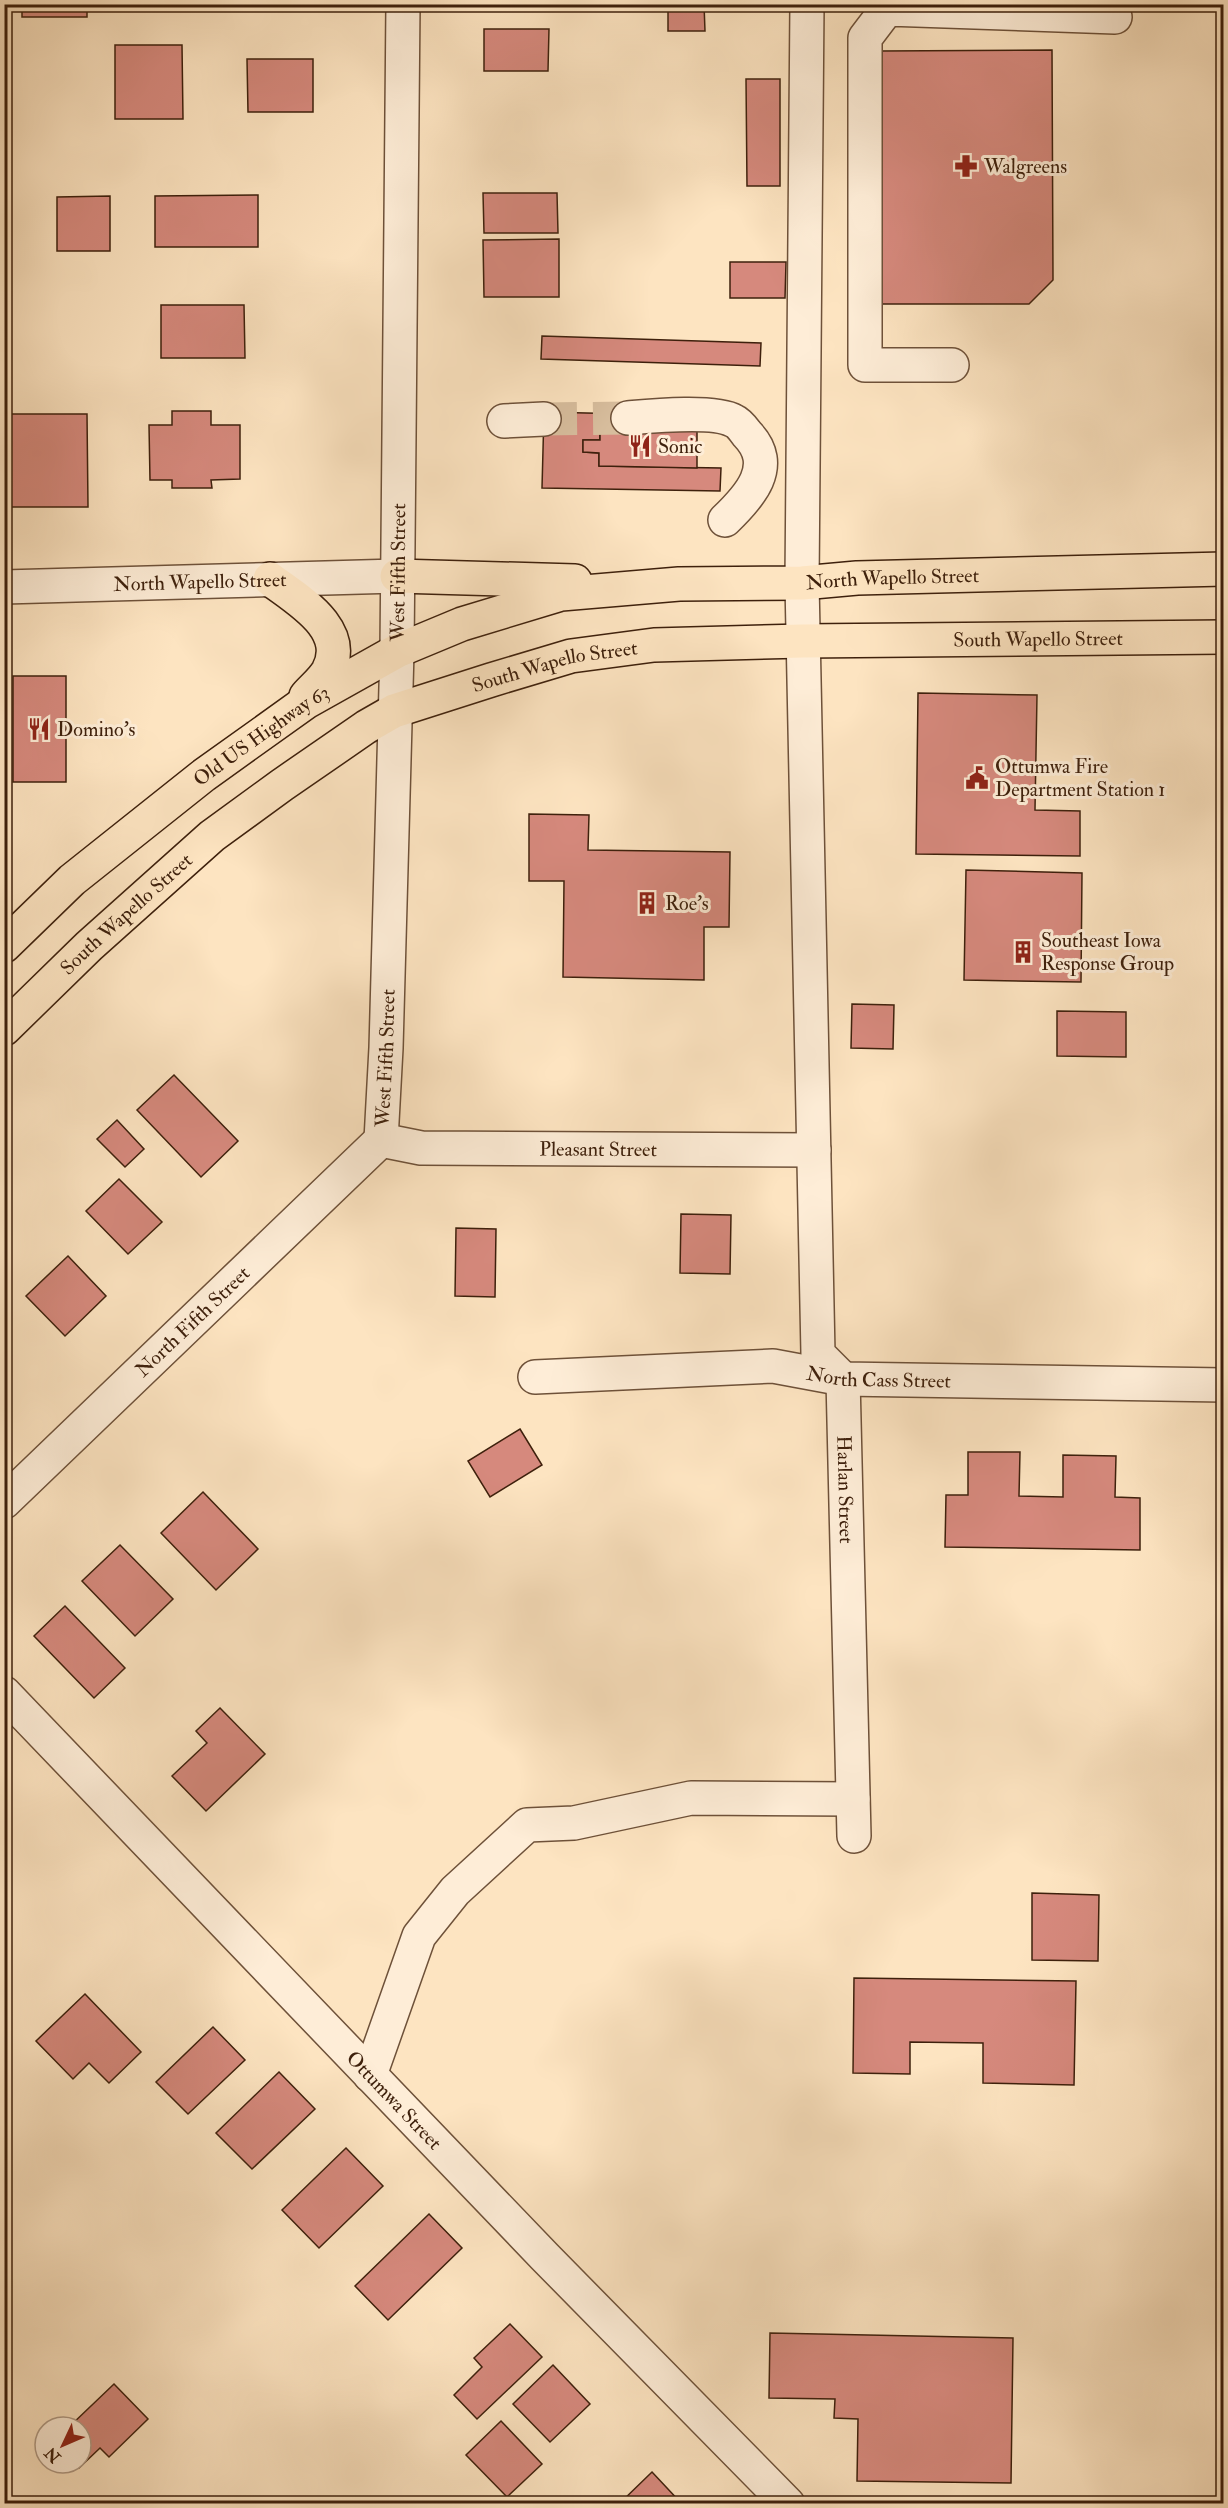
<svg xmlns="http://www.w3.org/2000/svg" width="1228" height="2508" font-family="'IM FELL Double Pica',serif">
<rect width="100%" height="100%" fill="#fde4c1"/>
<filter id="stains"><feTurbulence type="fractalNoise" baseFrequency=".00333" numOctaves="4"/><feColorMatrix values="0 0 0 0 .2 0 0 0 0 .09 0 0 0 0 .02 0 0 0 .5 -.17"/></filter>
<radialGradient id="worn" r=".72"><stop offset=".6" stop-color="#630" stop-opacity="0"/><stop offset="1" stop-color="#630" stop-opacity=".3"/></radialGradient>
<g fill="#d6897d" stroke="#3e200c" stroke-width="1.5">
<rect x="22" y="4" width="65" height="13"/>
<polygon points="668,4 704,4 705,31 668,31"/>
<polygon points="484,29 549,29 548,71 484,71"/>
<polygon points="115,45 182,45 183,119 115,119"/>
<polygon points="1052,50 1053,280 1029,304 881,304 880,51"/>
<polygon points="247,59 313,59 313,112 248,112"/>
<polygon points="746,79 780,79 780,186 747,186"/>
<polygon points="483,193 557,193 558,233 484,233"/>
<polygon points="258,195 258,247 155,247 155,196"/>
<polygon points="110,196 110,251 57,251 57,197"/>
<polygon points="559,239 559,297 484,297 483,240"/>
<polygon points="730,262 786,262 785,298 730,298"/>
<polygon points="161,305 244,305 245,358 161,358"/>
<polygon points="542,336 761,343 760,366 541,359"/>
<polygon points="172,411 211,411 211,425 240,425 240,479 211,480 212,488 172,488 172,480 150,480 149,425 172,425"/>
<polygon points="544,412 628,414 628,427 600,426 600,440 583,440 583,452 599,453 599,466 721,468 720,491 542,488"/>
<polygon points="7,414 87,414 88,507 8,507"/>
<polygon points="600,426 697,428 697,468 599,466 599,453 583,452 583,440 600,440"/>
<rect x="13" y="676" width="53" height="106"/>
<polygon points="918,693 1037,695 1035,810 1080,811 1080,856 916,854"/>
<polygon points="529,814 589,815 588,850 730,852 729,927 704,927 704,980 563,977 564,881 529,881"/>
<polygon points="966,870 1082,873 1081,982 964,980"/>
<polygon points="852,1004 894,1005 893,1049 851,1048"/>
<polygon points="1057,1011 1126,1012 1126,1057 1057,1056"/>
<polygon points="174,1075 238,1141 201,1177 137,1110"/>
<polygon points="117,1120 144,1149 125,1167 97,1139"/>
<polygon points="119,1179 162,1222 128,1254 86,1211"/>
<polygon points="681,1214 731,1215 730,1274 680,1273"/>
<polygon points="456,1228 496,1229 495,1297 455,1296"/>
<polygon points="68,1256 106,1296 65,1336 26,1296"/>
<polygon points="520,1429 542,1465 490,1497 468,1461"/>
<polygon points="968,1452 1020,1452 1019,1496 1063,1497 1063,1455 1116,1456 1115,1497 1140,1498 1140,1550 945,1547 946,1495 968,1495"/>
<polygon points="203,1492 258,1549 216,1590 161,1533"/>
<polygon points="120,1545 173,1599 135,1636 82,1581"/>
<polygon points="65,1606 125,1668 94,1698 34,1636"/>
<polygon points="220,1708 265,1754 206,1811 172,1776 207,1743 196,1731"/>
<polygon points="1032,1893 1099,1895 1098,1961 1032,1960"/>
<polygon points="854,1978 1076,1981 1074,2085 983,2083 983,2043 910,2042 910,2074 853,2073"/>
<polygon points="85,1994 141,2052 109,2083 89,2063 73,2079 36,2041"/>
<polygon points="213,2027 245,2060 188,2114 156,2082"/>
<polygon points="279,2072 315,2109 252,2169 216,2133"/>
<polygon points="346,2148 383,2186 319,2248 282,2210"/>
<polygon points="429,2214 462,2248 388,2320 355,2286"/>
<polygon points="510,2324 542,2357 477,2419 454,2395 482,2367 474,2358"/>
<polygon points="770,2333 1013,2338 1011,2483 857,2481 858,2419 834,2418 835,2399 769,2398"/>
<polygon points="553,2365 590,2404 550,2442 513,2404"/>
<polygon points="114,2384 148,2419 109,2457 100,2448 79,2468 74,2463 81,2463 81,2427 69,2427"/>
<polygon points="501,2421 542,2464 507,2497 466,2455"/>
<polygon points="652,2472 682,2504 619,2504"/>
</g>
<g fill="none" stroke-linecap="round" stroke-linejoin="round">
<polyline stroke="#d7bd9d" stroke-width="33" stroke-dasharray="33 16" stroke-linecap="butt" points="544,419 628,418"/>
<g stroke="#6e5139" stroke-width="36">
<g id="minor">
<path id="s1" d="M807,4L802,583L818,1354L843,1379L854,1836"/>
<polyline points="952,365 865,365 865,38 887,9 1115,17"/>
<path d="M628,418C651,416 715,410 734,421C739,423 744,430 747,434C778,466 749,497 725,520"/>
<polyline points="504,421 544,419"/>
<path id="s2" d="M4,587L397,576"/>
<path id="s3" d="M381,1140L386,1048L397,651L403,4"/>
<path id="s4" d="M381,1140L421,1148L814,1150"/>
<path id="s5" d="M535,1377L773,1366L843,1379L1224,1385"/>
<path id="s6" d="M4,1502L381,1140"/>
<path id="s7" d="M4,1693L545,2257L788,2504"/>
<polyline points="370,2075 419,1936 455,1891 527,1825 574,1823 691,1798 853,1799"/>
</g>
</g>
<g stroke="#3e200c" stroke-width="36">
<g id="highway">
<polyline points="397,576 575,581"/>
<path d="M270,579C298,600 350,629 328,671C323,680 313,688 306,696"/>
<path id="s8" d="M4,946L72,880L204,775L306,702L397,651L462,624L561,594L679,584L802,583L857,578L1224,569"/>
<path id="s9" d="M4,1029L89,946L212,836L282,785L366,727L394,711L491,680L571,656L654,645L803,641L1224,637"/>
</g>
</g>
<use href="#minor" stroke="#feedd7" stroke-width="33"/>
<use href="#highway" stroke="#fde4c1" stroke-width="33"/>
</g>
<defs>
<g id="pharmacy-bare" transform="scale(1.8)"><path d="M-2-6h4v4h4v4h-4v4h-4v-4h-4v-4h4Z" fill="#8f2418" stroke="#feedd7" stroke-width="2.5" paint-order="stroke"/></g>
<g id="restaurant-bare" transform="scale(1.8)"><path d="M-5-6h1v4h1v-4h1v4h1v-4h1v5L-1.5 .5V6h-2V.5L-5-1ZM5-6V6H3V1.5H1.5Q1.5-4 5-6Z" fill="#8f2418" stroke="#feedd7" stroke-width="2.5" paint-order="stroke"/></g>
<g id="civic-bare" transform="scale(1.8)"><path d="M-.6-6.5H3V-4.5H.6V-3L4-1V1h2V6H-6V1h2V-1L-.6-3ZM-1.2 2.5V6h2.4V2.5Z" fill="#8f2418" stroke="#feedd7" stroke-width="2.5" paint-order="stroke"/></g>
<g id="building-bare" transform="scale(1.8)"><path d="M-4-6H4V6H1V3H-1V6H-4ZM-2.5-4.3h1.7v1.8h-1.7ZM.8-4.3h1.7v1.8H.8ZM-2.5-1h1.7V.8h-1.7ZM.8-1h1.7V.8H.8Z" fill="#8f2418" stroke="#feedd7" stroke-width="2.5" paint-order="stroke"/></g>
</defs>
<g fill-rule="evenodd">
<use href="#pharmacy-bare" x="966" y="166"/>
<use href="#restaurant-bare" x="640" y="446"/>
<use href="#restaurant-bare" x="39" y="729"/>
<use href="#civic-bare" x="977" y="778"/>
<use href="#building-bare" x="647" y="903"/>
<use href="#building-bare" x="1023" y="952"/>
</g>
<g text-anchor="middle" stroke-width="6" stroke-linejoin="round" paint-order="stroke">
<g font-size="20" fill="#3e200c" stroke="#feedd7" text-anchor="start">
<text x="984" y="173">Walgreens</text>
<text x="658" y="453">Sonic</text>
<text x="57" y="736">Domino's</text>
<text x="995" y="773">Ottumwa Fire<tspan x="995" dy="23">Department Station 1</tspan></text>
<text x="665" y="910">Roe's</text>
<text x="1041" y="947">Southeast Iowa<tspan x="1041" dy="23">Response Group</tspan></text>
</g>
<g font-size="20" fill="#3e200c" stroke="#feedd7">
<text dy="7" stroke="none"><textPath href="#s3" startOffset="568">West Fifth Street</textPath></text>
<text dy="7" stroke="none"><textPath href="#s8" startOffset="999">North Wapello Street</textPath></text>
<text dy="7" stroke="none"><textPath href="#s2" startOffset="196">North Wapello Street</textPath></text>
<text dy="7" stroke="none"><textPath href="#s9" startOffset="1158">South Wapello Street</textPath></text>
<text dy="7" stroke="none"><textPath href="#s9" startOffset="672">South Wapello Street</textPath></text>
<text dy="7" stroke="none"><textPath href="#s8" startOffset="333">Old US Highway 63</textPath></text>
<text dy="7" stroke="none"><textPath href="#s9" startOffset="168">South Wapello Street</textPath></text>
<text dy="7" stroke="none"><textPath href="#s3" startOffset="82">West Fifth Street</textPath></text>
<text dy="7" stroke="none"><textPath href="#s4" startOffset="218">Pleasant Street</textPath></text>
<text dy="7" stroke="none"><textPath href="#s6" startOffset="261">North Fifth Street</textPath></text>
<text dy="7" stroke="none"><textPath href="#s5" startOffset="345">North Cass Street</textPath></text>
<text dy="7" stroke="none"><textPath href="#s1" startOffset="1496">Harlan Street</textPath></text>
<text dy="7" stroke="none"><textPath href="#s7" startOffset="564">Ottumwa Street</textPath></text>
</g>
</g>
<rect width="1228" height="2508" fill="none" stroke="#fde4c1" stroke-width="24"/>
<rect x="6" y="6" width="1216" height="2496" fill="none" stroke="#3e200c" stroke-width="3"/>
<rect x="12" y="12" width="1204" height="2484" fill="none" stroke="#3e200c" stroke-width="1.5"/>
<g transform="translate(63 2445) rotate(226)"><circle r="28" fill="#feedd7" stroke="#b19b86" stroke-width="1.5"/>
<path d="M0-4.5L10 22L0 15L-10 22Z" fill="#8f2418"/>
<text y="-9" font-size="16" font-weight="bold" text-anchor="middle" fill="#3e200c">N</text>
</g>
<rect width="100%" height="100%" filter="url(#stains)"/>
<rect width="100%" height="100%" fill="url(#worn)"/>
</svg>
